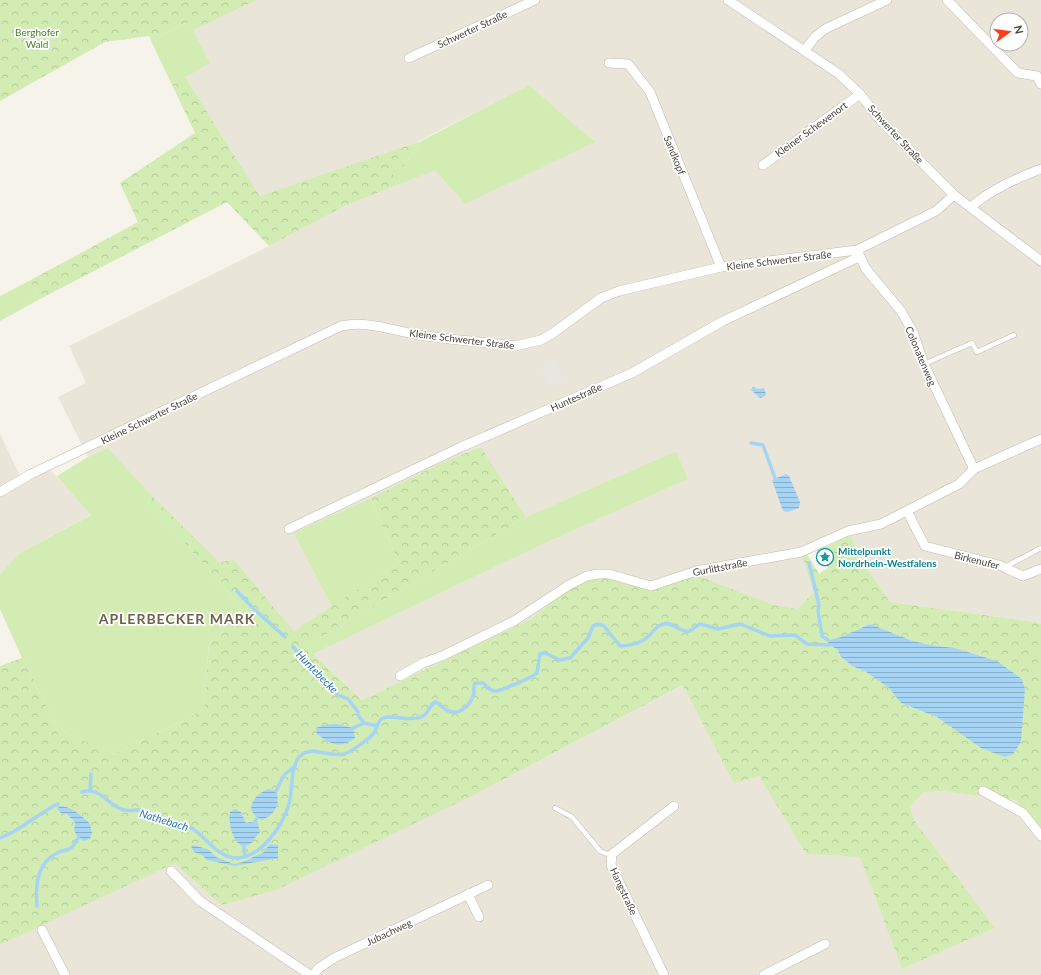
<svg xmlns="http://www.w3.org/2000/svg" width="1041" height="975" font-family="Lato,sans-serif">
<defs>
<pattern id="forest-crowns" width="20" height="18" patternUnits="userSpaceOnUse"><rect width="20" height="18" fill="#d2ecb3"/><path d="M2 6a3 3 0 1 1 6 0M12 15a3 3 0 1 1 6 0" fill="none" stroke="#b6cc9b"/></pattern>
<pattern id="water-rules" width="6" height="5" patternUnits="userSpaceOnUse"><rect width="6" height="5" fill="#a6d4f5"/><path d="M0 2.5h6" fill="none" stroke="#89aec7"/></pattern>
</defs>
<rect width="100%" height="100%" fill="#f6f3eb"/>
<g fill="#eae5d9" fill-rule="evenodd">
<path d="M257,0H1041V623L890,602L856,552L852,537L849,536L807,554L814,592L798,609L774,605L745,595L650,589L570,588L531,619L362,700L313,654L543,544L688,479L676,451L526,517L481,447L443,462L371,498L295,533L332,607L294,631L234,560L219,562L162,507L108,448L88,457L58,397L86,383L69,346L269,246L345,206L435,169L464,203L595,142L529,85L387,157L260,196L185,77L210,63L193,30ZM997,20H1021V44H997Z"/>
<polygon points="0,434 20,476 45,464 92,514 20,553 0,574"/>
<polygon points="684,685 734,784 759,776 806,854 860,856 902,969 995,928 914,820 910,807 923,791 940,791 1015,800 1041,827 1041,975 0,975 0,945 175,862 221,905 480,792"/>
</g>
<g fill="#d2ecb3">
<polygon points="189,22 210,63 172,85 152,43 163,35"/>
<polygon points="529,85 595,142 465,204 435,170 397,185 391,170 404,166 421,141"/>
<polygon points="29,281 40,299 0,321 0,296"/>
<polygon points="108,448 153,497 148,502 246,612 209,643 204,710 114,754 58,729 22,658 0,609 0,574 20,553 91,515 57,476 88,457"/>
<polygon points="676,451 688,479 543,544 313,654 306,646 526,517"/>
<polygon points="371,498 399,563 332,607 294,533"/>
</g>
<g fill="url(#forest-crowns)" fill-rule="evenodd">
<polygon points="0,0 257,0 193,30 189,22 163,35 152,43 149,36 105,42 0,101"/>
<polygon points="185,77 260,196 421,141 404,166 391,170 397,185 345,206 269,246 227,202 40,299 29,281 138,222 120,183 195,133 172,85"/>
<path d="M481,447L526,517L306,646L313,654L362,700L531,619L570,588L587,580L599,577L650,589L695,575L774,605L798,609L814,592L802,555L807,554L819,574L828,568L817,551L849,536L852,537L856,552L890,602L1041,623V827L1015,800L940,791L923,792L910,807L914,820L995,928L902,969L860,857L806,854L759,776L734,784L683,685L480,792L276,890L221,905L175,863L0,945V666L22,658L58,729L114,754L204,710L209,643L246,612L148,502L153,497L219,562L234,560L294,631L399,563L371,498L443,462ZM870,624L913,641L936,646L955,648L997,661L1022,679L1025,689L1023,707L952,727L937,717L901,703L889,688L866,672L852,666L841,657L837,649L828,640L841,637ZM64,806L82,816L90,824L74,830L75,822L65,814ZM241,812L246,823L233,831L229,823Z"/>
</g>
<polygon fill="#e8e6e3" points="555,359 564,381 548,387 540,365"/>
<g fill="url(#water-rules)">
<polygon points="753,387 758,389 764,388 766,394 765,396 760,398 751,390"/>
<polygon points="786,474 789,476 800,502 799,508 788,512 783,511 772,480"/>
<polygon points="870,624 913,641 936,646 955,648 997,661 1022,679 1025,689 1021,742 1013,754 1005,757 981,748 937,717 901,703 889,688 866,672 852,666 841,657 837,649 829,645 828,640 841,637"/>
<path d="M337,724L353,728L355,738C340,749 331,745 317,734L316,728L324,725Z"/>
<path d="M268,789L276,791C281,804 275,815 262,820C243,811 252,796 268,789Z"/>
<path d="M60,806C68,805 85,817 90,824C91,827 91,831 92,833L90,839L84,841L78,838L74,830L75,822L66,814L61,813L57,809Z"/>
<path d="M235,809L241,812L246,823L251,822L258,824L260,832L250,844L243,847C232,840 228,824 230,812Z"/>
<polygon points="270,844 278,845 278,858 235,866 207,860 202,855 194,852 191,846 194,845 209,850 216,857 234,864 243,862 264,852"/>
</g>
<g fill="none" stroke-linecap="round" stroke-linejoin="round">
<g stroke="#a6d4f5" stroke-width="3.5">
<polyline points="751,443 763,445 775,478"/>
<polyline points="809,563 819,605 818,611 822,636 828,640"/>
<polyline points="237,591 253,608 285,637"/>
<polyline points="293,647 336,694 348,699 358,712"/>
<polyline points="358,715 364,723"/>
<polyline points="353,728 364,723 377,726"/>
<polyline points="90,790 91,774"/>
<polyline points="276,791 284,775 295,766"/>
<path d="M82,792C100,786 108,806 124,810C129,811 134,810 139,810C144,811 148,815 152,817C164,822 179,820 190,827C206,836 217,858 237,858C262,857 283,825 289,804C293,790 290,769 299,757C310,744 329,758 345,754C350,752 371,738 374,733C378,728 377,721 383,718C390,714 409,722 421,717C428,715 429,706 435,702C441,703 442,709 448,711C461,716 471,704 474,693C474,689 473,687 475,683H483C487,687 490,691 496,691C503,690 533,677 537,673L540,654L545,653L560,660L570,658L588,638L593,626L599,624L604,626L620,646C630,646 641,643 649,636C653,632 656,626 663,624C673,621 679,633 689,631C693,630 696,626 700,624L718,629L740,624L770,636L795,635L807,644L829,645"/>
<polyline points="254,823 257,818"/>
<path d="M0,838C22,830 37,814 58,804"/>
<polyline points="244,846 245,856"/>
<path d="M37,906C35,887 37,863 57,853C70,847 69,854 78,838"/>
</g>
<g stroke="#c3bbad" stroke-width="5.5">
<g id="lane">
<polyline points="924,364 972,343 977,352 1014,335"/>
<polyline points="1005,567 1041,548"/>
<polyline points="555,808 572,817 600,851 612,856"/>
</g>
</g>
<g stroke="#c3bbad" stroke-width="10">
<g id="street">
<polyline points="728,0 839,74 860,94 881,121 954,195 1041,261"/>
<polyline points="947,0 1018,73 1037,76 1041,84"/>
<polyline points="805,50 815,37 825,29 887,0"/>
<polyline points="409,58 535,0"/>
<polyline points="609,63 628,64 650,92 721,267"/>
<polyline points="763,165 860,94"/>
<path d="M971,207C992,189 1015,179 1041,169"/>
<polyline points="858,252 866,269 901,311 913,332 924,364 974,469"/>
<path d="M0,492L31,474L341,326C368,320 393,331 420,335C451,340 484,342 515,346L541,340L553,333L601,298L619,291L721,267L857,250L936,211L954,195"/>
<polyline points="907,511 925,546 999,565 1023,576 1041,569"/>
<polyline points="289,529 461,447 632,373 723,321 859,257"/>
<polyline points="400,676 423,663 442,656 514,621 569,585 587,576 598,574 609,574 651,586 696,571 801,552 848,531 881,524 959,484 974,469 1041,439"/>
<polyline points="983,791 1023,813 1041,836"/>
<polyline points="171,871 200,901 310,975"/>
<polyline points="468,894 479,917"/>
<polyline points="42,930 65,975"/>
<polyline points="313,975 319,968 334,958 488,885"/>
<polyline points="664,975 611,865 612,854 620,848 674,806"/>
<polyline points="764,975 825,944"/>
</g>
</g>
<use href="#lane" stroke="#fff" stroke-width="4.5"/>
<use href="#street" stroke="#fff" stroke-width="9"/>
</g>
<defs>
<g id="sight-ring" transform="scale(0.9)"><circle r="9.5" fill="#fff" stroke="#0f9aa8" stroke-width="1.5"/><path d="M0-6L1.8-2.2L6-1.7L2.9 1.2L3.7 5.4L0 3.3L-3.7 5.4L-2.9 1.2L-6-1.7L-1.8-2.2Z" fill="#0f9aa8"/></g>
</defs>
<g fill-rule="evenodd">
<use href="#sight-ring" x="825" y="557"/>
</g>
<g text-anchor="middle" stroke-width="3.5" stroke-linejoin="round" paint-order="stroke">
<g font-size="10" fill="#4b4438" stroke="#fff">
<text transform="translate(472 29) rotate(-25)" y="4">Schwerter Straße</text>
<text transform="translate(811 129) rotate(-36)" y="4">Kleiner Schewenort</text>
<text transform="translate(896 134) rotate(47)" y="4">Schwerter Straße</text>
<text transform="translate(675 155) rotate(68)" y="4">Sandkopf</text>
<text transform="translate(779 260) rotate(-7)" y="4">Kleine Schwerter Straße</text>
<text transform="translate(462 339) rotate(7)" y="4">Kleine Schwerter Straße</text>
<text transform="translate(921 356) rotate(67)" y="4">Colonatenweg</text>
<text transform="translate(576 397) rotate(-24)" y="4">Huntestraße</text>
<text transform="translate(149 418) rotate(-26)" y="4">Kleine Schwerter Straße</text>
<text transform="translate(977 560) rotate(14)" y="4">Birkenufer</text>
<text transform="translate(720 567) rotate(-11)" y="4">Gurlittstraße</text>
<text transform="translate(624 891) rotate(65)" y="4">Hangstraße</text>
<text transform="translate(389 932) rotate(-25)" y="4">Jubachweg</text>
</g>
<g font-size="10" fill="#498227" stroke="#fff">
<text x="37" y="36">Berghofer<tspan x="37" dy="12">Wald</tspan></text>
</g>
<g font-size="10" font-weight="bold" fill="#0d838f" stroke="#fff" text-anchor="start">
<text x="838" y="555">Mittelpunkt<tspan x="838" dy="12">Nordrhein-Westfalens</tspan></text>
</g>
<g font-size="11" font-style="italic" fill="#297ab6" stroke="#fff">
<text transform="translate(317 672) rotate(46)" y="4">Huntebecke</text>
<text transform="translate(164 820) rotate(17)" y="4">Nathebach</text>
</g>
<g font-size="14" font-weight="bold" letter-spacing="1" fill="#6f624f" stroke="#fff">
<text x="177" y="624">APLERBECKER MARK</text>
</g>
</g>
<g transform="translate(1009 32) rotate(76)"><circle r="19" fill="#ffffff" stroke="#b7b4af"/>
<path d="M0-3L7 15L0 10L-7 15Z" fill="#ff3d1a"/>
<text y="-6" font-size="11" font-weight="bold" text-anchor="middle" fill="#4b4438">N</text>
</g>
</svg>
